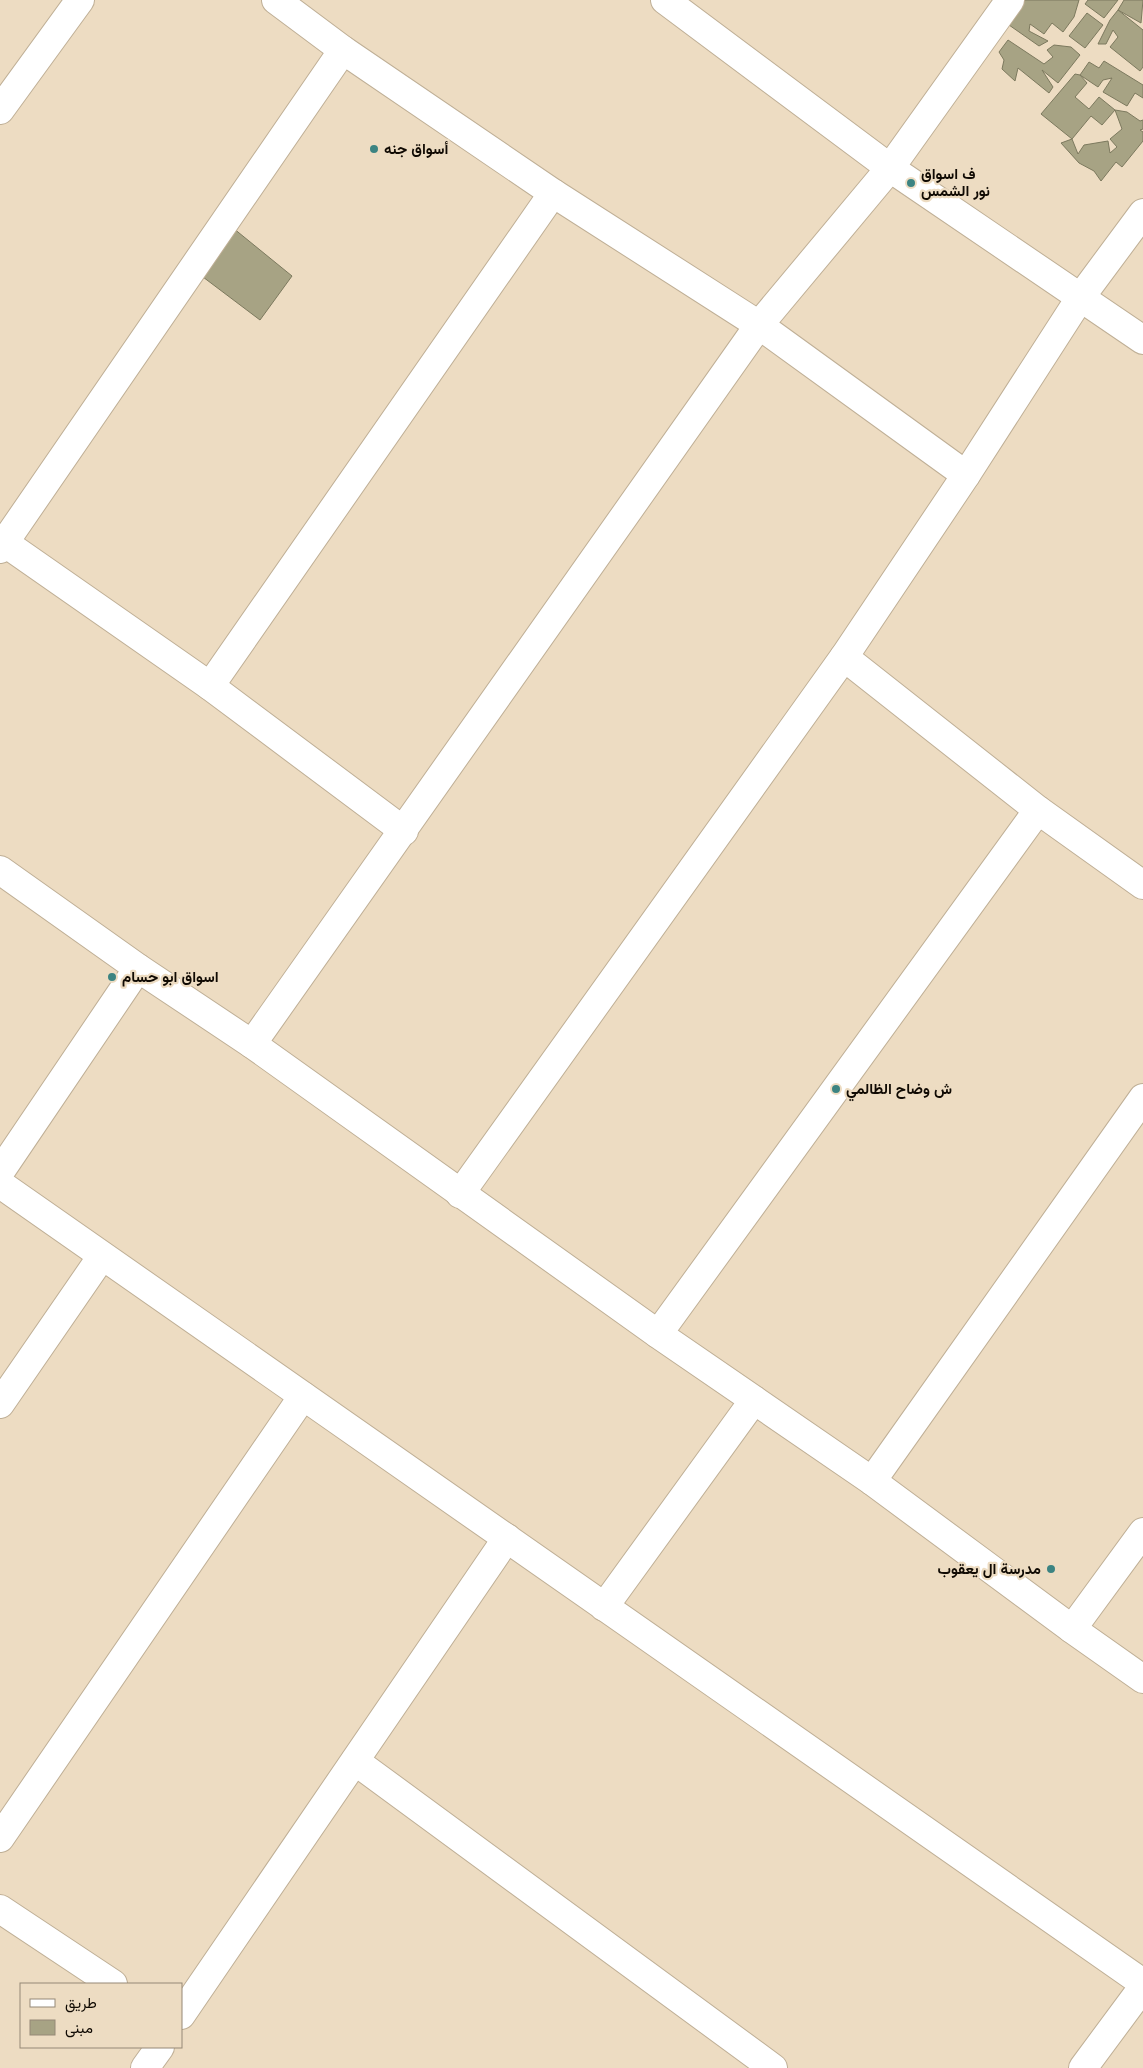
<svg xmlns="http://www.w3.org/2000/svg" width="1143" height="2068" font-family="'PT Serif',Vazirmatn,serif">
<rect width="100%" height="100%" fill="#eddcc2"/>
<g fill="#a7a384" stroke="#7c795e">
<polygon points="1012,0 1079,0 1074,17 1063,32 1052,23 1044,34 1030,24 1029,31 1048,41 1039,46 999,18"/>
<polygon points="1088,0 1118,0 1104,18 1085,4"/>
<polygon points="1124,0 1143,0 1141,23 1118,10"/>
<polygon points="1118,10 1143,30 1143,67 1140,71 1110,47 1118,37 1113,30 1106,44 1098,44 1110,20"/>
<polygon points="1087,13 1103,25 1085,48 1069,36"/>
<polygon points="1008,40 1044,64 1053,57 1047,50 1054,45 1071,47 1080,55 1058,83 1042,70 1053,87 1049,93 1018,68 1015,81 1002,69 1004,60 999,52"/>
<polygon points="1104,61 1143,85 1143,98 1135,93 1127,106 1103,92 1112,78 1103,80 1098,87 1080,75 1089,62 1099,68"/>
<polygon points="1075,74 1080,75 1087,83 1075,97 1089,109 1099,97 1115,110 1102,125 1091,116 1072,139 1041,114"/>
<polygon points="1115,110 1127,112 1140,121 1143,120 1143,129 1140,130 1143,132 1143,141 1122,167 1116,162 1101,181 1094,171 1079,163 1061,143 1072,139 1078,154 1084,145 1108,141 1110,153 1117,147 1110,139 1122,129"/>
<polygon points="233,228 292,276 260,320 199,274"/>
</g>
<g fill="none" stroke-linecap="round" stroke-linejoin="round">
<g stroke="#bfaf96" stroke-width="30">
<g id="minor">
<polyline points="276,0 343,50 553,193 759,325 966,475"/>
<polyline points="665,0 890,168 1143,340"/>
<polyline points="0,110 80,0"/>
<polyline points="5,543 210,686 404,831"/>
<polyline points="0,549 343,50"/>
<polyline points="844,657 1038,810 1143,885"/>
<polyline points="210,686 553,193"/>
<polyline points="0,870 138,968 252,1044 658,1334 872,1481 1072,1629 1143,1679"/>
<polyline points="252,1044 759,325 890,168 1010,0"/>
<polyline points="0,1172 138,968"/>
<polyline points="0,1184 1143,1983"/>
<polyline points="460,1194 844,657 966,475 1080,298 1143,213"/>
<polyline points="658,1334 1038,810"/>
<polyline points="0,1404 102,1256"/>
<polyline points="872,1481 1143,1098"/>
<polyline points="604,1607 754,1400"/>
<polyline points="1072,1629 1143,1532"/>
<polyline points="355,1761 773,2068"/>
<polyline points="0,1838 303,1396"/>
<polyline points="0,1909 113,1984"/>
<polyline points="181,2015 507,1538"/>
<polyline points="145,2068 160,2047"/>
<polyline points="1083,2068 1143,1987"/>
</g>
</g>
<use href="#minor" stroke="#fff" stroke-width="28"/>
</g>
<g fill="#3c8482" stroke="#eddcc2" stroke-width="2">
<circle cx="374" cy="149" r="5"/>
<circle cx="911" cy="183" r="5"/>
<circle cx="112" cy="977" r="5"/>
<circle cx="836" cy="1089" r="5"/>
<circle cx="1051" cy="1569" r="5"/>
</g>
<g text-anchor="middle" stroke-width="4.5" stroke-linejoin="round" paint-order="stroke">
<g font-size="15" font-weight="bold" fill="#100a03" stroke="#eddcc2" text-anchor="start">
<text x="384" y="154">أسواق جنه</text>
<text x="921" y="179">ف اسواق<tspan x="921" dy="17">نور الشمس</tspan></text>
<text x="122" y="982">اسواق ابو حسام</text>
<text x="846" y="1094">ش وضاح الظالمي</text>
<text x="1041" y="1574" text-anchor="end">مدرسة ال يعقوب</text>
</g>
</g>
<rect x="20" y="1983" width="162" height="65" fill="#eddcc2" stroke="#958876"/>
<rect x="30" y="1999" width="25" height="8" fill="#ffffff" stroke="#958876"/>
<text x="65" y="2008" font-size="15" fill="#100a03">طريق</text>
<rect x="30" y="2020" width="25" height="15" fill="#a7a384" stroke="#958876"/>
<text x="65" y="2033" font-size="15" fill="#100a03">مبنى</text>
</svg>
